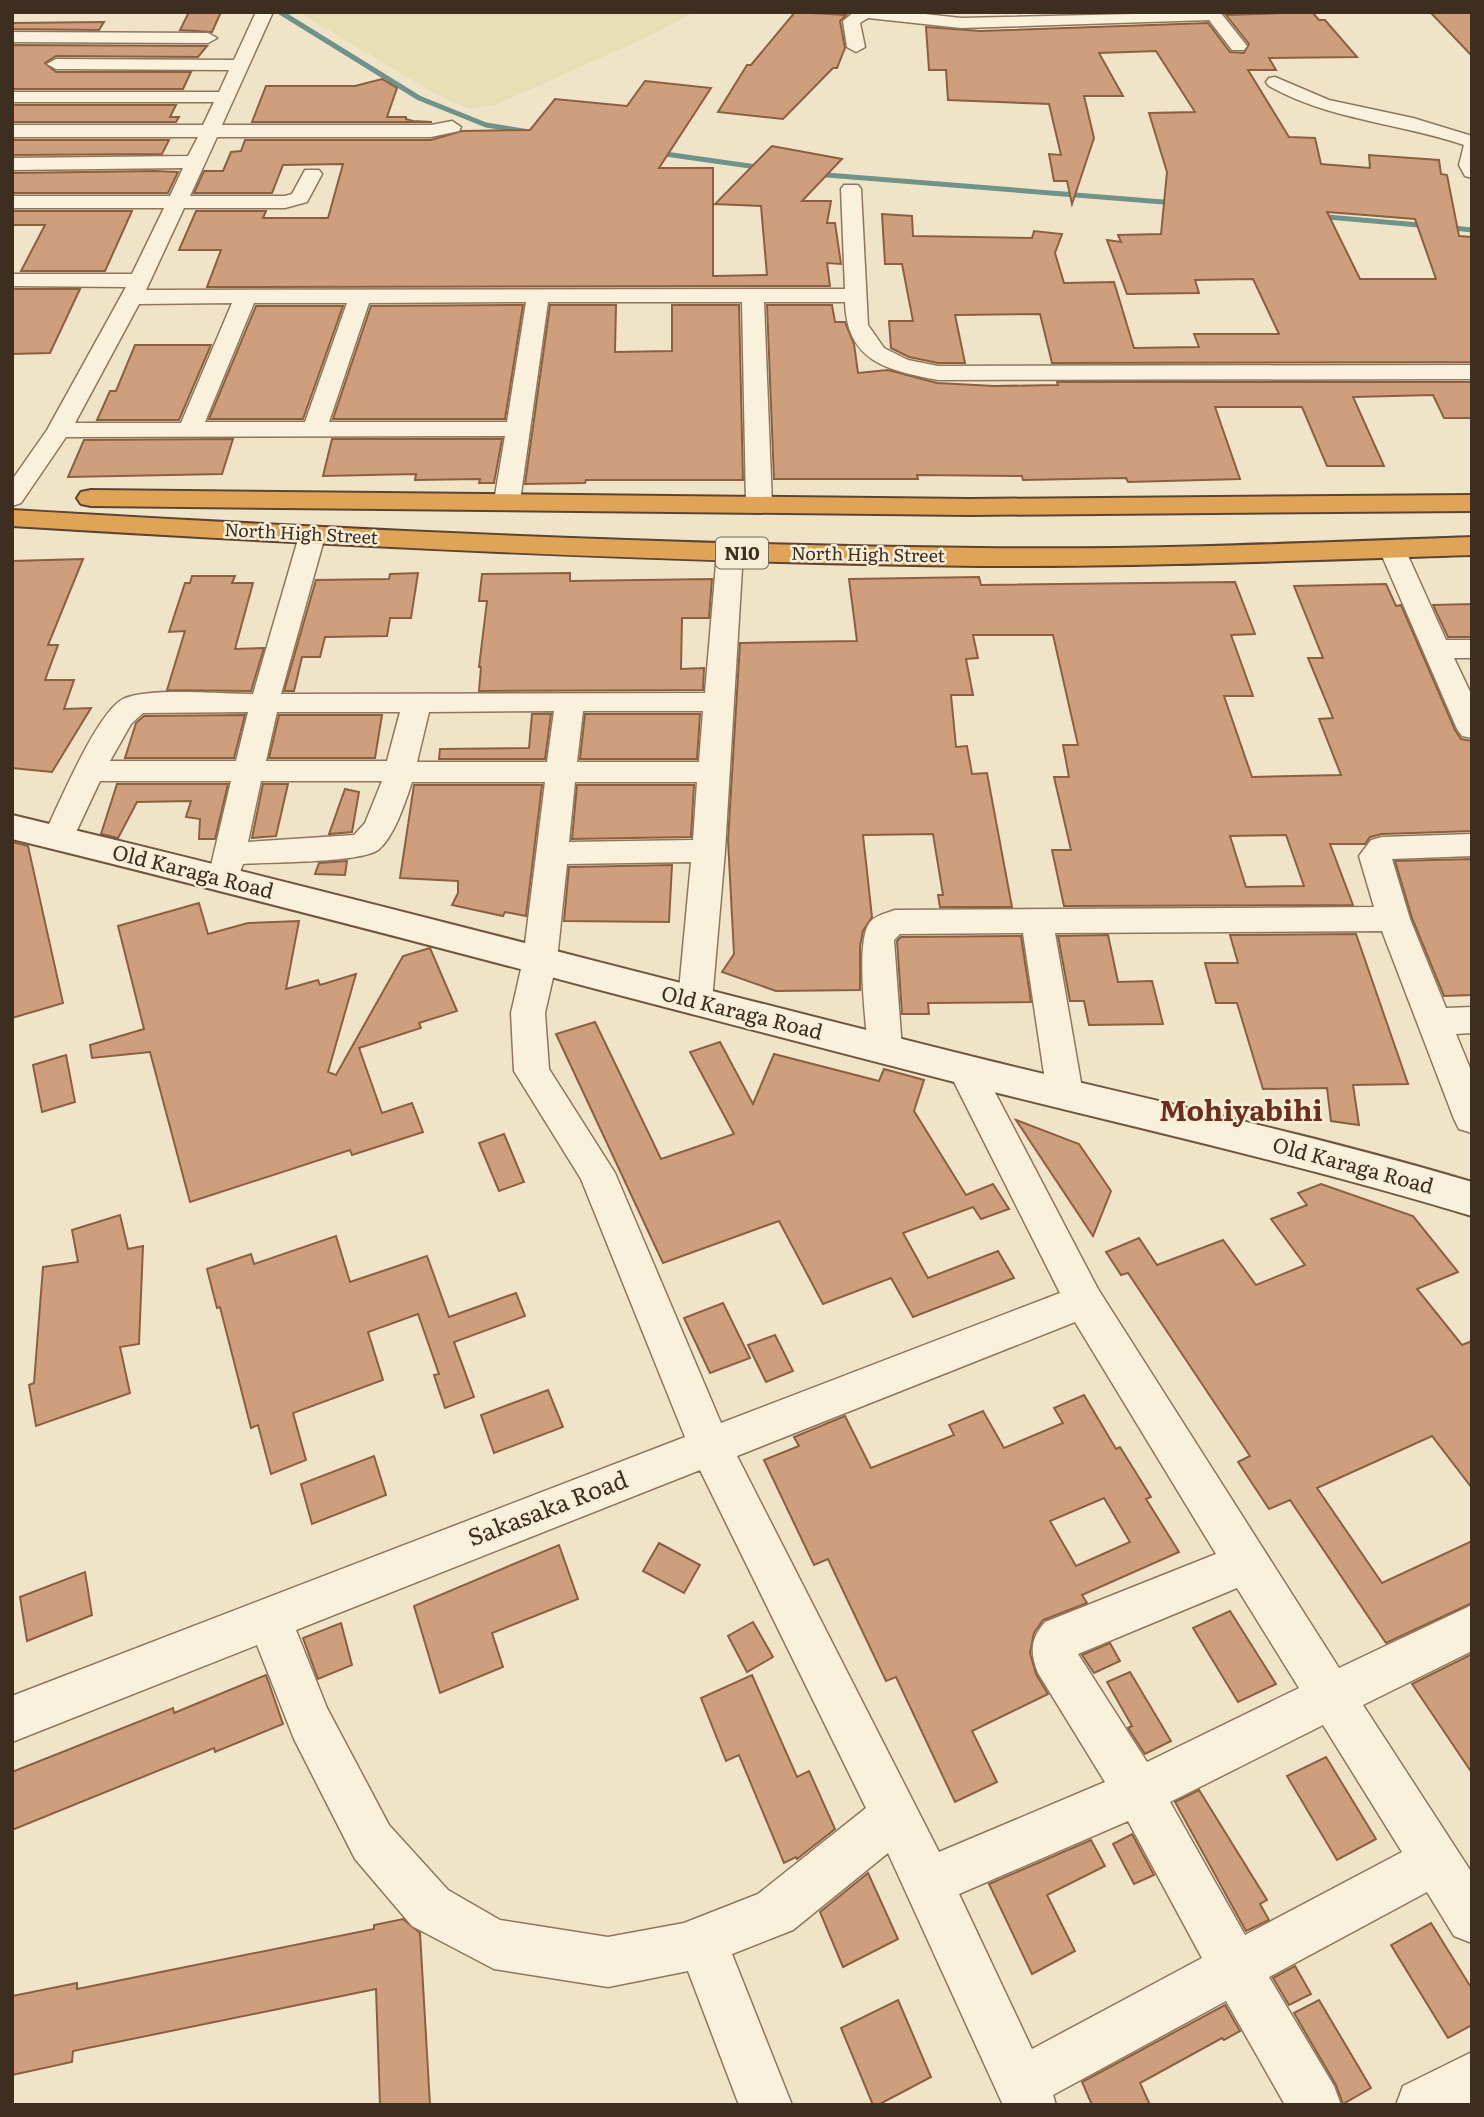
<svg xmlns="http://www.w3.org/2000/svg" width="1484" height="2117" font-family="Literata,serif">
<rect width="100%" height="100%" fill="#f0e4c8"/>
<polygon fill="#e6deb5" points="298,12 694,12 654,34 495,105 469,109 434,93"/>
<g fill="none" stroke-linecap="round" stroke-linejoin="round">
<g stroke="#6f938a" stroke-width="5">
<polyline points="280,12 419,98 486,125 529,132"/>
<polyline points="658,153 764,168"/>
<polyline points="814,174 1176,203"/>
<polyline points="1316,216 1430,226"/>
<polyline points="1445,227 1472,230"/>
</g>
</g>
<g fill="#cf9f7d" stroke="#8d5f41" stroke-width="2" fill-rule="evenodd">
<polygon points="189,12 221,12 212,32 180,30"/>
<polygon points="795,12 846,15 840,21 845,48 837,68 833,68 783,119 718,112 747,65 751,65"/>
<path d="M1312,12L1319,20H1325L1357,57L1269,58L1276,70H1248L1289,137L1315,138L1321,164L1370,168L1369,155L1439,160L1441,174L1447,175L1459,236L1472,237V362L1052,363L1040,314L955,315L965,363H938L909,357L891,348L889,321H913L902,264H885L882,214L912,216L913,236L1032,238L1034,231L1062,234L1055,253L1064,283L1114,282L1134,348L1199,347L1194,334H1279L1253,279L1195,280L1199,293L1127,294L1107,240L1121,242L1118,235L1161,234L1167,172L1149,113L1195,112L1156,51L1099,53L1123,96H1084L1094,138L1072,204L1067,181H1054L1049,154L1061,155L1049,104L948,100L946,70H929L926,27L980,31L1208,23L1230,52L1244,53L1249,44L1226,15ZM1327,212L1415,219L1436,279H1360Z"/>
<polygon points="1430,12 1472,12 1472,56"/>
<polygon points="104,22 99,30 12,29 12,23"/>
<polygon points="12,45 207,46 198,57 56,56 45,63 56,72 191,72 183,89 12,89"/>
<polygon points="382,79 397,88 387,117 406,117 406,119 413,121 432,122 252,122 266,86 355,86"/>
<polygon points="645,81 711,88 659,168 713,168 713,276 767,275 761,206 715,204 772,146 842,159 802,201 831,201 827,223 835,223 841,264 827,263 830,286 207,287 221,250 179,250 196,211 266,211 263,218 328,218 343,164 283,165 272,193 194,193 204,171 223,171 231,152 241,151 245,140 431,140 462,131 530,130 555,99 627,106"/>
<polygon points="12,105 176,105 170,117 179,117 176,122 12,122"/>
<polygon points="12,140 169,140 162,154 12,155"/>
<polygon points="155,171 178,172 168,193 12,193 12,173"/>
<polygon points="12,211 132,211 105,271 21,271 45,225 12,225"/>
<polygon points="12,289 80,289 50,353 12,354"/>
<polygon points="523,305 505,419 333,419 371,306"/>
<polygon points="550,305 616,305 615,352 672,351 672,305 739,305 743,480 586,480 585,483 525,484"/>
<polygon points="767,305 832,305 835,322 845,322 854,344 858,373 888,370 937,383 994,386 1058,385 1057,382 1472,382 1472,418 1444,418 1433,395 1353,397 1384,466 1327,466 1302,407 1215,407 1240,479 1128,482 1126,478 1023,480 1022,476 917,475 918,479 774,479"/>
<polygon points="256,306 343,306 303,419 209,419"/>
<polygon points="135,345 211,345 179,420 97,420 110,391 116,391"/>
<polygon points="233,439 222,474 68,477 84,440"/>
<polygon points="332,439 502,439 494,483 479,483 480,479 415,480 416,474 323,476"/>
<polygon points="83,559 48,645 58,645 45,680 74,680 64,709 91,708 52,772 12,768 12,561"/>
<polygon points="418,573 411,618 390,618 387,636 325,637 320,657 302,657 294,691 284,691 316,580 389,579 390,574"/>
<polygon points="570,573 570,581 712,579 709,618 682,618 681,669 704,668 703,690 479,691 481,667 479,667 487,601 479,601 482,574"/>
<polygon points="192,576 235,576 232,583 253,583 235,649 264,648 251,691 167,690 185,631 169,632 185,583 190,583"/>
<path d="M979,577L981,585L1235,582L1255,634L1231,635L1253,696H1224L1252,777L1341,775L1319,719L1333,718L1308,658H1323L1294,586L1386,584L1396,606L1401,605L1455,730L1461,739L1472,741V831L1382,834L1370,837L1365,844H1330L1353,905L1064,906L1052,850H1071L1054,777H1069L1063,745H1078L1053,635H973L978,658L966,659L973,695H951L956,747L967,746L972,774L987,773L1012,907H940L938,895H943L933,834L863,835L872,917L863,931L860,946V990L776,991L722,972L734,954L728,840L740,643L857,641L849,579ZM1286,835L1304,886L1246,887L1230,836Z"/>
<polygon points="1472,604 1472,637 1448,637 1433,605"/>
<polygon points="532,714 551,714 545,759 439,759 440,749 529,748"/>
<polygon points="585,714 700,714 697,759 580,759"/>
<polygon points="245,715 234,758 125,758 136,723 144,716"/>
<polygon points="279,715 382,715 375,758 269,758"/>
<polygon points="117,784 228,784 215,839 199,839 200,819 186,817 191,801 137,802 118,838 101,834"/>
<polygon points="263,784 288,784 276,836 252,838"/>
<polygon points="414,785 542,785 526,916 505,912 503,916 452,905 458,893 458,881 400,878"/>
<polygon points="577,785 694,785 691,837 572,839"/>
<polygon points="345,789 359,792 352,832 329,834"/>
<polygon points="12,842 28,846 63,1003 12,1018"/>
<polygon points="1472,859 1472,995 1444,996 1412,918 1395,861"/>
<polygon points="347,861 345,875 315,874 319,863"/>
<polygon points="672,865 669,922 564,921 569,867"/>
<polygon points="199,903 208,934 248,923 299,921 286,989 318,980 320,985 356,974 328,1072 336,1075 403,956 430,948 457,1011 419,1023 421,1028 359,1048 382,1113 412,1103 423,1132 352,1155 350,1150 190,1202 150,1052 92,1058 90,1045 144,1029 118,926"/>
<polygon points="1356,934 1408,1084 1353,1085 1359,1125 1331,1121 1327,1088 1263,1089 1237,1003 1216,1003 1205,963 1238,963 1230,935"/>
<polygon points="1108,935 1118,982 1152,981 1163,1024 1089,1025 1084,1001 1070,1001 1058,936"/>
<polygon points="1021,936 1031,1002 928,1003 929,1014 902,1014 897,941 901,937"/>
<polygon points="595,1022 661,1159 734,1134 690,1052 720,1042 753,1104 774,1054 879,1081 884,1069 924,1080 914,1111 966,1195 993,1184 1009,1209 981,1219 973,1207 903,1233 928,1278 998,1251 1014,1278 913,1317 891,1278 823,1304 779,1221 663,1263 556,1034"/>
<polygon points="66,1055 75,1102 42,1112 33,1065"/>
<polygon points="1016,1120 1079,1144 1111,1191 1093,1236"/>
<polygon points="504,1134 524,1182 499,1191 479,1143"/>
<polygon points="1321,1184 1413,1216 1458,1272 1417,1289 1462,1345 1472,1341 1472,1488 1432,1436 1317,1488 1382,1583 1472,1541 1472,1603 1386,1643 1290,1500 1269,1509 1238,1462 1250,1456 1128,1273 1121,1275 1106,1252 1139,1238 1157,1265 1223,1240 1256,1285 1305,1265 1271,1219 1307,1205 1298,1193"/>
<polygon points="120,1215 128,1249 143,1246 139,1344 120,1347 130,1393 36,1426 29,1385 34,1383 43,1267 78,1262 72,1230"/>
<polygon points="336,1236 350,1282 427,1256 449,1317 516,1293 525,1316 454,1342 474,1397 445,1408 434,1375 439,1374 418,1314 368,1332 383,1380 293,1413 306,1460 271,1474 258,1425 251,1428 220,1307 217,1308 207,1269 251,1254 254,1264"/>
<polygon points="723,1303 750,1358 710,1373 684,1318"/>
<polygon points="775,1335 793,1371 766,1382 748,1345"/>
<polygon points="548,1390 563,1427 494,1453 481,1415"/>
<path d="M1084,1395L1116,1449L1120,1447L1151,1497L1146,1499L1179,1552L1082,1595L1087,1603L1043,1620L1034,1633L1030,1653L1036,1674L1048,1694L972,1731L997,1782L955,1802L896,1677L886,1681L828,1559L814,1565L764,1460L799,1446L794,1437L845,1416L871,1468L954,1435L949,1425L983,1411L1004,1448L1063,1423L1054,1408ZM1104,1498L1130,1542L1076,1566L1050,1521Z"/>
<polygon points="374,1456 386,1495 312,1524 301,1484"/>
<polygon points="659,1543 700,1565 684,1593 643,1571"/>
<polygon points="559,1545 578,1599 492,1633 503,1667 440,1693 414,1606"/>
<polygon points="85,1572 92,1615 27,1641 20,1597"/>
<polygon points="1230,1611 1276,1684 1238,1702 1193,1628"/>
<polygon points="753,1622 773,1657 747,1672 728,1636"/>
<polygon points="341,1623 352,1665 318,1679 303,1638"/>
<polygon points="1110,1643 1120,1661 1094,1673 1082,1655"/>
<polygon points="1472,1654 1472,1773 1412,1684"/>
<polygon points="1130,1672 1171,1741 1145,1754 1128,1728 1132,1726 1107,1682"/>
<polygon points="266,1675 283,1724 215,1752 214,1748 12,1830 12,1772 173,1708 174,1713"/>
<polygon points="752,1675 797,1777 809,1771 835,1829 797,1859 796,1857 784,1863 739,1755 726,1761 701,1698"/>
<polygon points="1326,1757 1376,1839 1337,1860 1287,1776"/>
<polygon points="1199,1790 1267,1900 1260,1904 1269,1920 1246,1931 1175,1802"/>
<polygon points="1132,1834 1154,1875 1134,1884 1113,1844"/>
<polygon points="1091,1840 1105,1866 1047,1895 1075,1951 1032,1974 989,1884"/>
<polygon points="868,1873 898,1939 843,1967 820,1912"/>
<polygon points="403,1919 420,1933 430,2105 380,2105 376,1989 73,2051 72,2062 12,2075 12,1996 77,1983 77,1989 374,1929 374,1925"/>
<polygon points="1431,1923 1472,1989 1472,2025 1448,2038 1391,1945"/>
<polygon points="1295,1966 1311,1994 1289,2005 1273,1978"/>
<polygon points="898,2000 931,2077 878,2105 873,2105 841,2028"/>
<polygon points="1319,2000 1371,2088 1343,2104 1336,2085 1294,2013"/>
<polygon points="1225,2005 1240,2031 1224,2040 1222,2038 1140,2083 1150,2105 1092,2105 1082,2082"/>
</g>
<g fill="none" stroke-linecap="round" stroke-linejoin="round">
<g stroke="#8d765c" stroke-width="3">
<g id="street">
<path d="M256,12H273L222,125H431L452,121L461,127L459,131L431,137H217L190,196H285L292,194L305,170H319L322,174L307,202L285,208H184L146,290L845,289L841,189L844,185H858L861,189L868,325L884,348L908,360L938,366L1472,365V379L938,380C887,370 847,362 845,302H764L772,504L768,509L759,512L750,509L746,504L742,302H548L520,501L516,506L507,509L498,506L494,501L505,436L66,437L21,503L12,506V480L47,430L126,287L12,286V274H132L164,208H12V196H170L183,168L12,170V158L188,156L198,137H12V125H203L214,102H12V92H219L229,70L56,69L47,64L56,59L234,60ZM526,302L507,422H329L369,303ZM232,303L181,423H75L139,304ZM254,303H347L305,422H205Z"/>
<polygon points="854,12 907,12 961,18 1220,12 1247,46 1244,50 1232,50 1209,20 961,28 868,18 860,23 865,47 856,52 847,47 843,21"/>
<polygon points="12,32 208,33 217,38 208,43 12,42"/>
<path d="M1275,77L1329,100L1413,118L1472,136V178L1465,176L1459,165L1464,145C1399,123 1329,120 1269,86L1266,82L1269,78Z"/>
<path d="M312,528L321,531L325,536L281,694L705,693L717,552L721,546L730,544L739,546L743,552L725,851L712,1001L707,1010L695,1014L683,1010L678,1001L691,862L567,864L557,960L545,1013L549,1069L615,1173L721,1423L1060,1293L948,1070L954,1060L966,1056L978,1060L1098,1289L1339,1668L1472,1605V1651L1363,1705L1472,1873V1943L1454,1936L1427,1892L1269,1977L1334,2086L1341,2105H1285L1226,2001L1053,2095L1056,2105H1003L888,1853L793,1930L732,1954L792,2105H739L688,1971L608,1987L494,1969L412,1926L355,1859L294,1739L257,1645L12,1742V1696L685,1437L581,1179L514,1071L511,1013L523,960L545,782H412C406,800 394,838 378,850C359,863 270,862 243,864L235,886L224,889L213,886L208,878L231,781H100L69,847L58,850L47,847L42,839C57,809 96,713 123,699C148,687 223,694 253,694L299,536L303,531ZM554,711L547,762H417L429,712ZM583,711H703L699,762H577ZM248,712L236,761H110L131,724L143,713ZM277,712H400L387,761H266ZM261,781H382L365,823L354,835L248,842ZM575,782H697L693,840L569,842ZM1075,1322L1216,1554L1045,1622C1030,1639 1030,1653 1038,1673L1105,1782L939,1852L737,1456ZM700,1470L866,1808L758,1894L684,1923L608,1937L500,1920L448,1890L389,1825L327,1708L296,1630ZM1237,1588L1299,1688L1147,1762L1078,1654ZM1323,1725L1402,1852L1245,1935L1170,1802ZM1128,1821L1202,1958L1032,2049L959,1894Z"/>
<polygon points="1392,541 1401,543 1405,549 1446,640 1472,640 1472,658 1454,658 1472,696 1472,738 1462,736 1457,729 1379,549 1383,543"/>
<path d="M1472,834V856L1392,859L1410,919L1446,1008L1472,1007V1033L1456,1034L1472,1073V1133L1459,1129L1454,1119L1382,931L1055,933L1083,1094L1078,1104L1065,1108L1052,1104L1047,1094L1023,933L900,934L894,940L902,1049L897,1059L885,1062L873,1059L868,1049C866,1022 855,941 870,922C876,915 887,913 895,910L1374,907L1359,856L1371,840L1382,837Z"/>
<polygon points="1472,2052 1472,2105 1396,2105 1403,2086"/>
</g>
</g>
<g stroke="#6f573f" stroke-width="4">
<path id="secondary" d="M12,815C331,891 648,976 966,1055C1135,1097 1305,1132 1472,1182V1216C1305,1165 1135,1128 966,1085C648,1004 331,917 12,839Z"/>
</g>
<g stroke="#5b4430" stroke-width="4">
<g id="highway">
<polygon points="91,490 970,499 1472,495 1472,511 970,515 91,506 81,504 77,498 81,492"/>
<path d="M12,510C335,529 657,545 980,548C1144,550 1308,543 1472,537V555C1308,560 1144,567 980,566C657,562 335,546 12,526Z"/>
</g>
</g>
<use href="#street" fill="#faf1dc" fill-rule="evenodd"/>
<use href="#secondary" fill="#faf1dc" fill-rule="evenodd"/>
<use href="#highway" fill="#e0a458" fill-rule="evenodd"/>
</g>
<g text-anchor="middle" stroke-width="5" stroke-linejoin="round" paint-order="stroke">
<g font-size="18" fill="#3d2e20" stroke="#f7eed8">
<text transform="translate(301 534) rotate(3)" y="6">North High Street</text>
<text transform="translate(868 555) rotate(1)" y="6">North High Street</text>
</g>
<rect fill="#f7eed8" stroke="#756857" stroke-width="2" x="716" y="537.5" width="52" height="31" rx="5"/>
<g font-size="19" font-weight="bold" fill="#3d2e20">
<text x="742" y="560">N10</text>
</g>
<g font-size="21" fill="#3d2e20" stroke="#f7eed8">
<text transform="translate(193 872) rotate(14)" y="7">Old Karaga Road</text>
<text transform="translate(742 1013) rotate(14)" y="7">Old Karaga Road</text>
<text transform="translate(1353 1166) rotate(15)" y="7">Old Karaga Road</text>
</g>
<g font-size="24" fill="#3d2e20" stroke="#f7eed8">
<text transform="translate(548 1509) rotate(-21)" y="8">Sakasaka Road</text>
</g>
<g font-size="28" font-weight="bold" fill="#6b2e1e" stroke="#f7eed8">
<text x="1241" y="1121">Mohiyabihi</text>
</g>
</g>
<rect width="1484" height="2117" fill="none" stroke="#3d2e20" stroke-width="28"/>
</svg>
